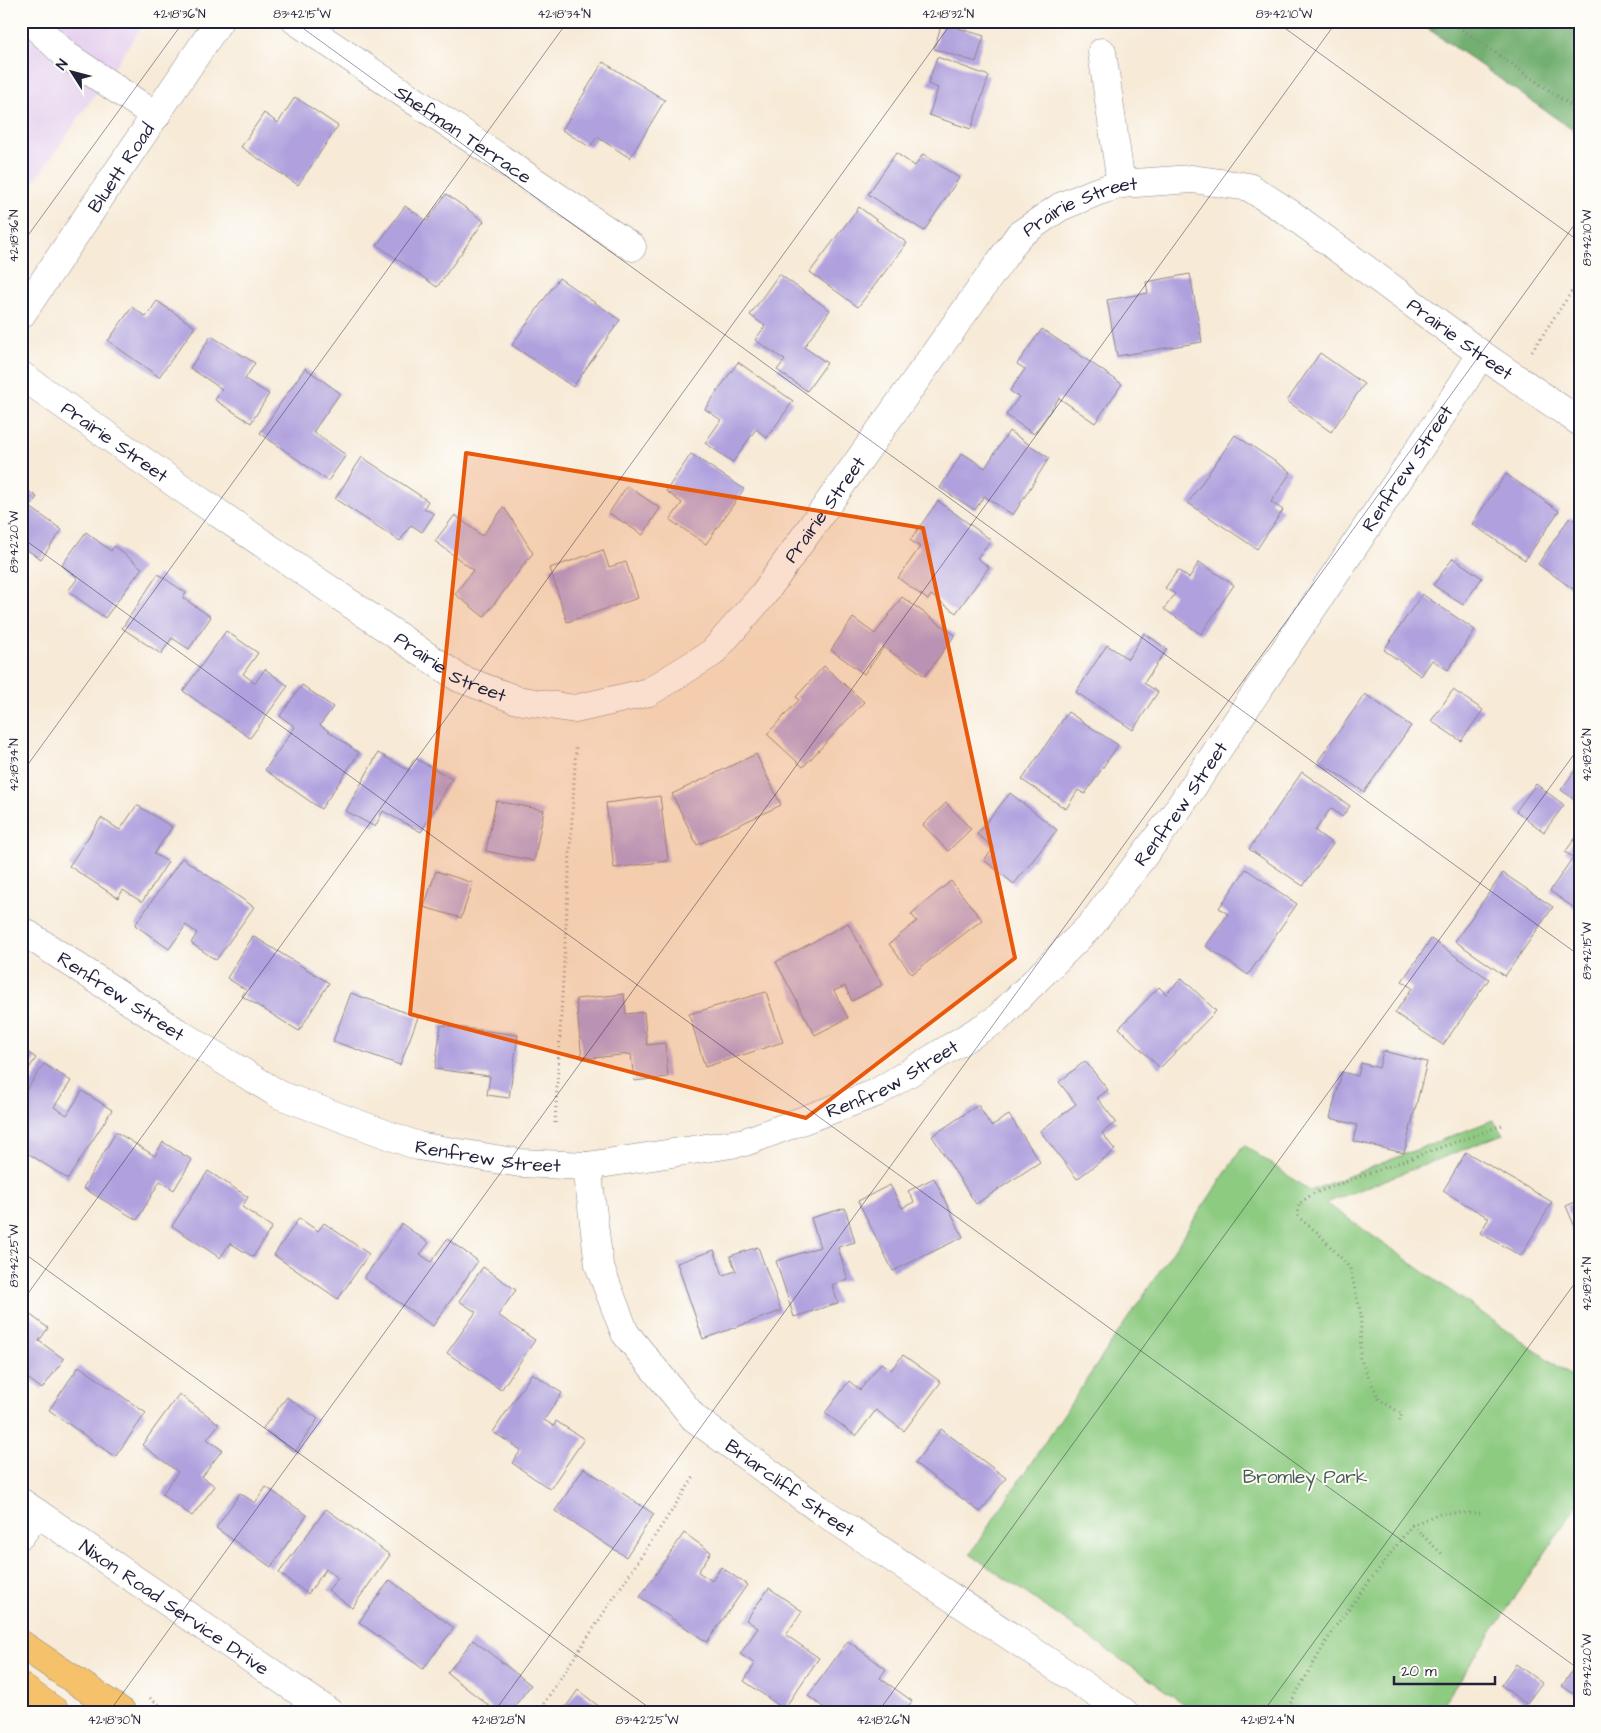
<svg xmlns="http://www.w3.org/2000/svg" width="1601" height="1733" font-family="'Architects Daughter',sans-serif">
<rect width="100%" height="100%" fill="#fdfcf7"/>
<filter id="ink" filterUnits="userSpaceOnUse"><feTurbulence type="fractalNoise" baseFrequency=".02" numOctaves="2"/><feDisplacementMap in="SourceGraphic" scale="10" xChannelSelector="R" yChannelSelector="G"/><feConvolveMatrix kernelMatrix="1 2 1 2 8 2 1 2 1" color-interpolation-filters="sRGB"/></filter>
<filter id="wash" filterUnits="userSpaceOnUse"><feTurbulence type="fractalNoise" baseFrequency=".0096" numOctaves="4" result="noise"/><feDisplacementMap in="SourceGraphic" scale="20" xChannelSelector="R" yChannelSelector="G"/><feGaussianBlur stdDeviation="1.12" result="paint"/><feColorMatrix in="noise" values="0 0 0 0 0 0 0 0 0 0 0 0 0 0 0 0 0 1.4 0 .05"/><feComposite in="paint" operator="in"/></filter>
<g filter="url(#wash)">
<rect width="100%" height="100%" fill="#f7ead7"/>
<polygon fill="#e6d2f0" points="21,21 146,21 21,201"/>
<polygon fill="#8dcb81" stroke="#58765e" points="1493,1120 1503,1134 1326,1203 1580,1382 1580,1501 1438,1712 1196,1712 970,1554 1244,1145 1310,1191"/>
<polygon fill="#72af6f" stroke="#4a6855" points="1417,21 1580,21 1580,135"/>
<g id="blocks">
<g fill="#b0a1de">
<polygon points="942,23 984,36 976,62 934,49"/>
<polygon points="937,57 989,76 971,129 929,115 938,88 928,84"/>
<polygon points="603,62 665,100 630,158 597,137 590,147 562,130"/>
<polygon points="295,97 338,126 298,185 241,147 264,113 278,123"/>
<polygon points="896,153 915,166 923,154 959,178 924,231 868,194"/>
<polygon points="446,194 484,221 437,287 377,245 405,206 427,221"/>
<polygon points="859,207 907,243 858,307 810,272"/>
<polygon points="779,274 830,310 804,347 827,363 807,391 777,370 785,360 755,340 765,326 750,315"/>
<polygon points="1190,274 1202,342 1117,356 1107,300 1148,293 1146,282"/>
<polygon points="559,278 620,320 573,387 512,345"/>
<polygon points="157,301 195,327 159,377 108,341 132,307 146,317"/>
<polygon points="1042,329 1122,384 1095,423 1059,398 1034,434 1006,415 1019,397 1010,391 1025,369 1017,364"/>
<polygon points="211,336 255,363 245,379 269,394 251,423 215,400 222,389 190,368"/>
<polygon points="1320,353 1364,384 1331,432 1287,401"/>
<polygon points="738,362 793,401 767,438 756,429 733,462 705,443 721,420 705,409"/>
<polygon points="305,368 340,393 313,432 346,455 328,481 260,433"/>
<polygon points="1009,431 1049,458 1013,515 984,496 975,510 940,488 962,453 985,468"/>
<polygon points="1235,435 1291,472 1271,502 1283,510 1257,549 1188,503"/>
<polygon points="691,454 744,489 706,544 670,520 682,503 666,491"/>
<polygon points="362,457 428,501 424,508 434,514 422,532 411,525 400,541 335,499"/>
<polygon points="1506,474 1559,511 1525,560 1472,524"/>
<polygon points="21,486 37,497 30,507 62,530 41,559 21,546"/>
<polygon points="627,486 660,508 643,535 609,513"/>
<polygon points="938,501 991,540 977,558 989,567 956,613 931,595 928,600 898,578 920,547 910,540"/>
<polygon points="504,507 533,553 484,617 455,594 473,570 435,541 455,515 482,536"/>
<polygon points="1570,517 1580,524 1580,594 1538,564"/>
<polygon points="86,532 111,551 114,546 142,568 105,618 68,591 78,578 62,565"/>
<polygon points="603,550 609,567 626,562 638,598 567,622 550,568"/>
<polygon points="1453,558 1482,578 1463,605 1433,585"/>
<polygon points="1199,562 1234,585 1201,634 1164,609 1175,594 1165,588 1178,570 1189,578"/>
<polygon points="158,574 186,593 183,598 211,617 189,649 172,638 161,654 122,628"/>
<polygon points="1422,594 1475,630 1448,670 1432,660 1421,676 1384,650"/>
<polygon points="902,597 955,635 925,676 884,647 864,674 831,650 853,618 875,634"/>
<polygon points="226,631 258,653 243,674 255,683 265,669 288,686 250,738 183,691"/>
<polygon points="1144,633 1167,649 1144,683 1158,692 1133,730 1076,692 1107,645 1128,659"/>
<polygon points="824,666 864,702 803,767 767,734 799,700 796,697"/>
<polygon points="302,685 333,707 320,725 359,753 321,809 265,770 295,727 280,716"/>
<polygon points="1453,690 1483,710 1461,741 1431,721"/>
<polygon points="1365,694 1411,726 1364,792 1318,761"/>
<polygon points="1068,712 1118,745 1085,794 1078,790 1066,809 1022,780"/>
<polygon points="378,753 408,770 415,758 452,779 421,832 383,811 375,827 346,811"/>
<polygon points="756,754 781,805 697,845 672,794"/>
<polygon points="1580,763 1580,803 1561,790"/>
<polygon points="1302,772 1350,806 1342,817 1331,808 1315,831 1333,844 1303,886 1249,849"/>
<polygon points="1536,784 1564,805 1544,832 1516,811"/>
<polygon points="1010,793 1057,830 1014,884 984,860 994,848 977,834"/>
<polygon points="660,796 668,861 614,868 606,803"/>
<polygon points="496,801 544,810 534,861 486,851"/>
<polygon points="946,803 971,829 948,851 923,825"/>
<polygon points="137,805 172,827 154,854 168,862 142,902 123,890 118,898 69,866 101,818 120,830"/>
<polygon points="1580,832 1580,912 1550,891 1573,857 1565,852"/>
<polygon points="182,858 254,907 216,960 191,943 197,933 186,925 169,949 135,925"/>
<polygon points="1246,869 1297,904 1248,975 1206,946 1228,914 1219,908"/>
<polygon points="436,871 473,883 461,918 424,907"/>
<polygon points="1503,873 1553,907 1505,976 1455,941"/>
<polygon points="951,881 982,920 912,974 889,944 917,921 911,914"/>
<polygon points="848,923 882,985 852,1001 845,986 834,991 848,1018 815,1035 776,962"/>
<polygon points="253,936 329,983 299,1031 242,996 246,990 227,978"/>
<polygon points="1431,939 1489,979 1443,1045 1395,1013 1412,988 1402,981"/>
<polygon points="1182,978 1216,1011 1160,1068 1119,1028 1159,987 1166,994"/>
<polygon points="766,992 783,1042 705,1067 689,1014"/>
<polygon points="351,993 418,1017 400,1065 333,1041"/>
<polygon points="624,994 626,1014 644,1012 647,1045 665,1043 668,1077 634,1081 631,1054 582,1059 576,999"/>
<polygon points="441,1025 518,1035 509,1098 487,1095 490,1076 435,1069"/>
<polygon points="21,1048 36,1058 21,1080"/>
<polygon points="1383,1051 1427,1062 1404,1153 1353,1141 1357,1125 1330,1118 1342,1072 1358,1076 1361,1063 1379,1068"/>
<polygon points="1085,1061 1108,1090 1097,1098 1116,1122 1102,1133 1115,1150 1077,1179 1040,1131 1076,1104 1059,1082"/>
<polygon points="44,1064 71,1081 54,1107 67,1115 82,1091 112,1110 68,1179 21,1149 21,1098"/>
<polygon points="978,1105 991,1126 1009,1115 1040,1162 976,1204 932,1136"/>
<polygon points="116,1132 155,1156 163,1142 192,1160 174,1190 160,1181 137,1220 83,1188"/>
<polygon points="1466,1152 1552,1202 1521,1256 1480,1233 1489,1218 1443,1191"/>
<polygon points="208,1171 248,1197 242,1207 272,1227 253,1257 230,1243 220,1258 172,1226"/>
<polygon points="934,1178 963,1237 893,1271 858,1201 890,1185 902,1208 914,1202 908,1191"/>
<polygon points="1580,1200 1580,1239 1566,1206"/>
<polygon points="845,1208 855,1242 838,1247 848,1280 832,1285 838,1303 794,1317 776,1261 820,1247 811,1218"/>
<polygon points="299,1218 318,1231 324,1223 369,1254 338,1299 274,1255"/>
<polygon points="402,1224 429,1243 420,1254 431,1262 447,1239 478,1261 433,1326 364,1278"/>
<polygon points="758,1247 781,1311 703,1339 677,1263 714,1250 723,1275 736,1271 730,1256"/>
<polygon points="483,1267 516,1290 498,1315 535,1340 501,1390 447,1353 476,1312 459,1301"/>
<polygon points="21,1308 48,1328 39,1341 64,1359 42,1389 21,1373"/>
<polygon points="903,1355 941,1382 904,1431 876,1410 856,1436 825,1413 849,1381 860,1390 881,1363 891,1370"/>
<polygon points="79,1366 146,1413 115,1457 49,1410"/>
<polygon points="532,1373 562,1393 544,1420 554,1426 556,1421 584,1439 550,1489 512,1463 521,1450 493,1432"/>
<polygon points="179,1394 219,1424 207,1439 222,1450 202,1477 215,1486 192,1516 162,1494 178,1472 142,1445"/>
<polygon points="287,1397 318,1419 295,1452 263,1428"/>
<polygon points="941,1429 1006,1478 980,1512 915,1463"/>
<polygon points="584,1468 654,1514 626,1557 555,1511"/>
<polygon points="266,1487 307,1515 271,1567 216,1528 240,1493 255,1503"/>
<polygon points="326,1509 390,1555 352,1608 328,1590 338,1578 326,1569 308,1594 279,1573"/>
<polygon points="684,1533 711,1552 698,1572 712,1581 721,1567 747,1585 707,1642 640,1597"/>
<polygon points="390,1580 454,1628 423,1669 359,1622"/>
<polygon points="769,1588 802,1611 786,1635 819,1658 784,1709 744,1681 755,1664 740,1654 758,1628 746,1620"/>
<polygon points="473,1640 531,1685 510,1712 497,1712 447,1673"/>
<polygon points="848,1641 886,1669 880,1678 912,1701 904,1712 830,1712 808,1696"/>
<polygon points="1580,1659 1580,1698 1562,1686"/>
<polygon points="1516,1664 1542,1683 1526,1704 1501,1685"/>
<polygon points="578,1690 606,1712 562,1712"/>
</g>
</g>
</g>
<g filter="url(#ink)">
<use href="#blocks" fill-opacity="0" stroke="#8c8689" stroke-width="1"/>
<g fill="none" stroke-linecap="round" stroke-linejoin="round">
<g stroke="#8c8689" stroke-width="29">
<g id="minor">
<polyline points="30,21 66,55 156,116"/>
<path id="s1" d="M296,21L632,247"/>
<polyline points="1102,52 1121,184"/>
<path id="s2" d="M21,315L219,21"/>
<path id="s3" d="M21,375L186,491L459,678L517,700L575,709L649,692L712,653L763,595L1019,235L1060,207L1096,192L1121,184L1192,179L1249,187L1291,214L1481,354L1580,422"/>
<path id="s4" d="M21,930L177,1032L280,1095L418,1146L520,1163L587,1166L745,1142L876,1093L997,1019L1092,924L1172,818L1462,385L1481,354"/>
<path id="s5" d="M587,1166L599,1265L625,1333L694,1418L819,1509L1124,1712"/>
<path id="s6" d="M21,1502L329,1712"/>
<polyline points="21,1535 37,1513"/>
</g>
</g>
<g stroke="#8c8689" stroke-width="29">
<g id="major">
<polyline points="21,1644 122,1712"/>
<polyline points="21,1687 56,1712"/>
</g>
</g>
<g stroke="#8c8689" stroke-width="3" stroke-dasharray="1 4" stroke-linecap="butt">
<polyline points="1450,21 1580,112"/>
<polyline points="1532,351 1580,279"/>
<polyline points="555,1123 576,746"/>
<polyline points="1399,1421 1402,1414 1379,1399 1360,1358 1361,1314 1350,1268 1318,1233 1298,1217 1299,1204 1312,1194 1503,1125"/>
<polyline points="1412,1525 1443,1555"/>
<polyline points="150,1698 170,1712"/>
<polyline points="538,1712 694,1477"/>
<polyline points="1287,1712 1288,1707 1335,1627 1412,1525 1440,1513 1483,1513"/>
</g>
<use href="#minor" stroke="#fff" stroke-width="28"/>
<use href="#major" stroke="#f5c16b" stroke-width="28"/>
</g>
</g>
<path fill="#e8590c" fill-opacity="0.2" stroke="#e8590c" stroke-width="4" stroke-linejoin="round" d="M466,453L923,528L1015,958L806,1118L410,1014Z"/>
<path fill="none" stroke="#22223b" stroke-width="1" stroke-opacity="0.45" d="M293,21L1580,956M1275,21L1580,242M21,245L184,21M21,537L1580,1670M21,774L568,21M21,1251L655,1712M21,1303L953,21M109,1712L1337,21M494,1712L1580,217M878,1712L1580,746M1263,1712L1580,1276"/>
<g text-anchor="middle" stroke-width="4" stroke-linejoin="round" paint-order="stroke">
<g font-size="19" fill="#22223b" stroke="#fdfcf7">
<text dy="7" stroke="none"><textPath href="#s1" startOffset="202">Shefman Terrace</textPath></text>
<text dy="7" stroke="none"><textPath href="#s2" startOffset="178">Bluett Road</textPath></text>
<text dy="7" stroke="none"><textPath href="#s3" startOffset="1391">Prairie Street</textPath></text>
<text dy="7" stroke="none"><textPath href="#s3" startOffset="1826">Prairie Street</textPath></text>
<text dy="7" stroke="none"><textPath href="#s3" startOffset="115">Prairie Street</textPath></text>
<text dy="7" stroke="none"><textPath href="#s4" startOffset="1755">Renfrew Street</textPath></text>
<text dy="7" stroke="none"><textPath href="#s3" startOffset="986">Prairie Street</textPath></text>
<text dy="7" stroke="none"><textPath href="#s3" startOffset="520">Prairie Street</textPath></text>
<text dy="7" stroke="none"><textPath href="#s4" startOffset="1350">Renfrew Street</textPath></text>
<text dy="7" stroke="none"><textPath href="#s4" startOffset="120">Renfrew Street</textPath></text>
<text dy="7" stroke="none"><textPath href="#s4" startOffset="945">Renfrew Street</textPath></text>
<text dy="7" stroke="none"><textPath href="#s4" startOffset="525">Renfrew Street</textPath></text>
<text dy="7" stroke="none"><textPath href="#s5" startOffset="401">Briarcliff Street</textPath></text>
<text dy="7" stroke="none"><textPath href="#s6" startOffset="186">Nixon Road Service Drive</textPath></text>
</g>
<g font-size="19" fill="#475d54" stroke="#fdfcf7">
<text x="1305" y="1483">Bromley Park</text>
</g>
</g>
<rect width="1601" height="1733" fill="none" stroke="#fdfcf7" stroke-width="55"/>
<g transform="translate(72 72) rotate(306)" stroke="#fdfcf7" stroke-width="4" paint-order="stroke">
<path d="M0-4L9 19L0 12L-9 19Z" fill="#22223b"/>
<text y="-8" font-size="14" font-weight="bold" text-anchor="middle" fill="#22223b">N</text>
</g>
<path d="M1394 1676v8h101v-8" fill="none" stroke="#22223b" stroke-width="2.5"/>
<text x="1401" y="1676" font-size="15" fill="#22223b" stroke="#fdfcf7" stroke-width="4" paint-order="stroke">20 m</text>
<rect x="28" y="28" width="1546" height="1678" fill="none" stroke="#22223b" stroke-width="2"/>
<g font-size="12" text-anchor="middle" fill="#22223b">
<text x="179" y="18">42°18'36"N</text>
<text x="302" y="18">83°42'15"W</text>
<text x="564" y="18">42°18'34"N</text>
<text x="948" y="18">42°18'32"N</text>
<text x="1284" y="18">83°42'10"W</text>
<text transform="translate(14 236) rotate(-90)" y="4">42°18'36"N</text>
<text transform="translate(1587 238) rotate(-90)" y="4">83°42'10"W</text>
<text transform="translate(14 542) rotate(-90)" y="4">83°42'20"W</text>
<text transform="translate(1587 755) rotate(-90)" y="4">42°18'26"N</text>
<text transform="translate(14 765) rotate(-90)" y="4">42°18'34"N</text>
<text transform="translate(1587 951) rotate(-90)" y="4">83°42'15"W</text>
<text transform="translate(14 1256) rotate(-90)" y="4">83°42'25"W</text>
<text transform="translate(1587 1284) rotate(-90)" y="4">42°18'24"N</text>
<text transform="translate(1587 1665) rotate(-90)" y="4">83°42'20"W</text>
<text x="114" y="1724">42°18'30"N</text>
<text x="498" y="1724">42°18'28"N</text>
<text x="647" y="1724">83°42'25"W</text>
<text x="883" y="1724">42°18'26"N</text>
<text x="1267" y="1724">42°18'24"N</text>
</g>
</svg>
